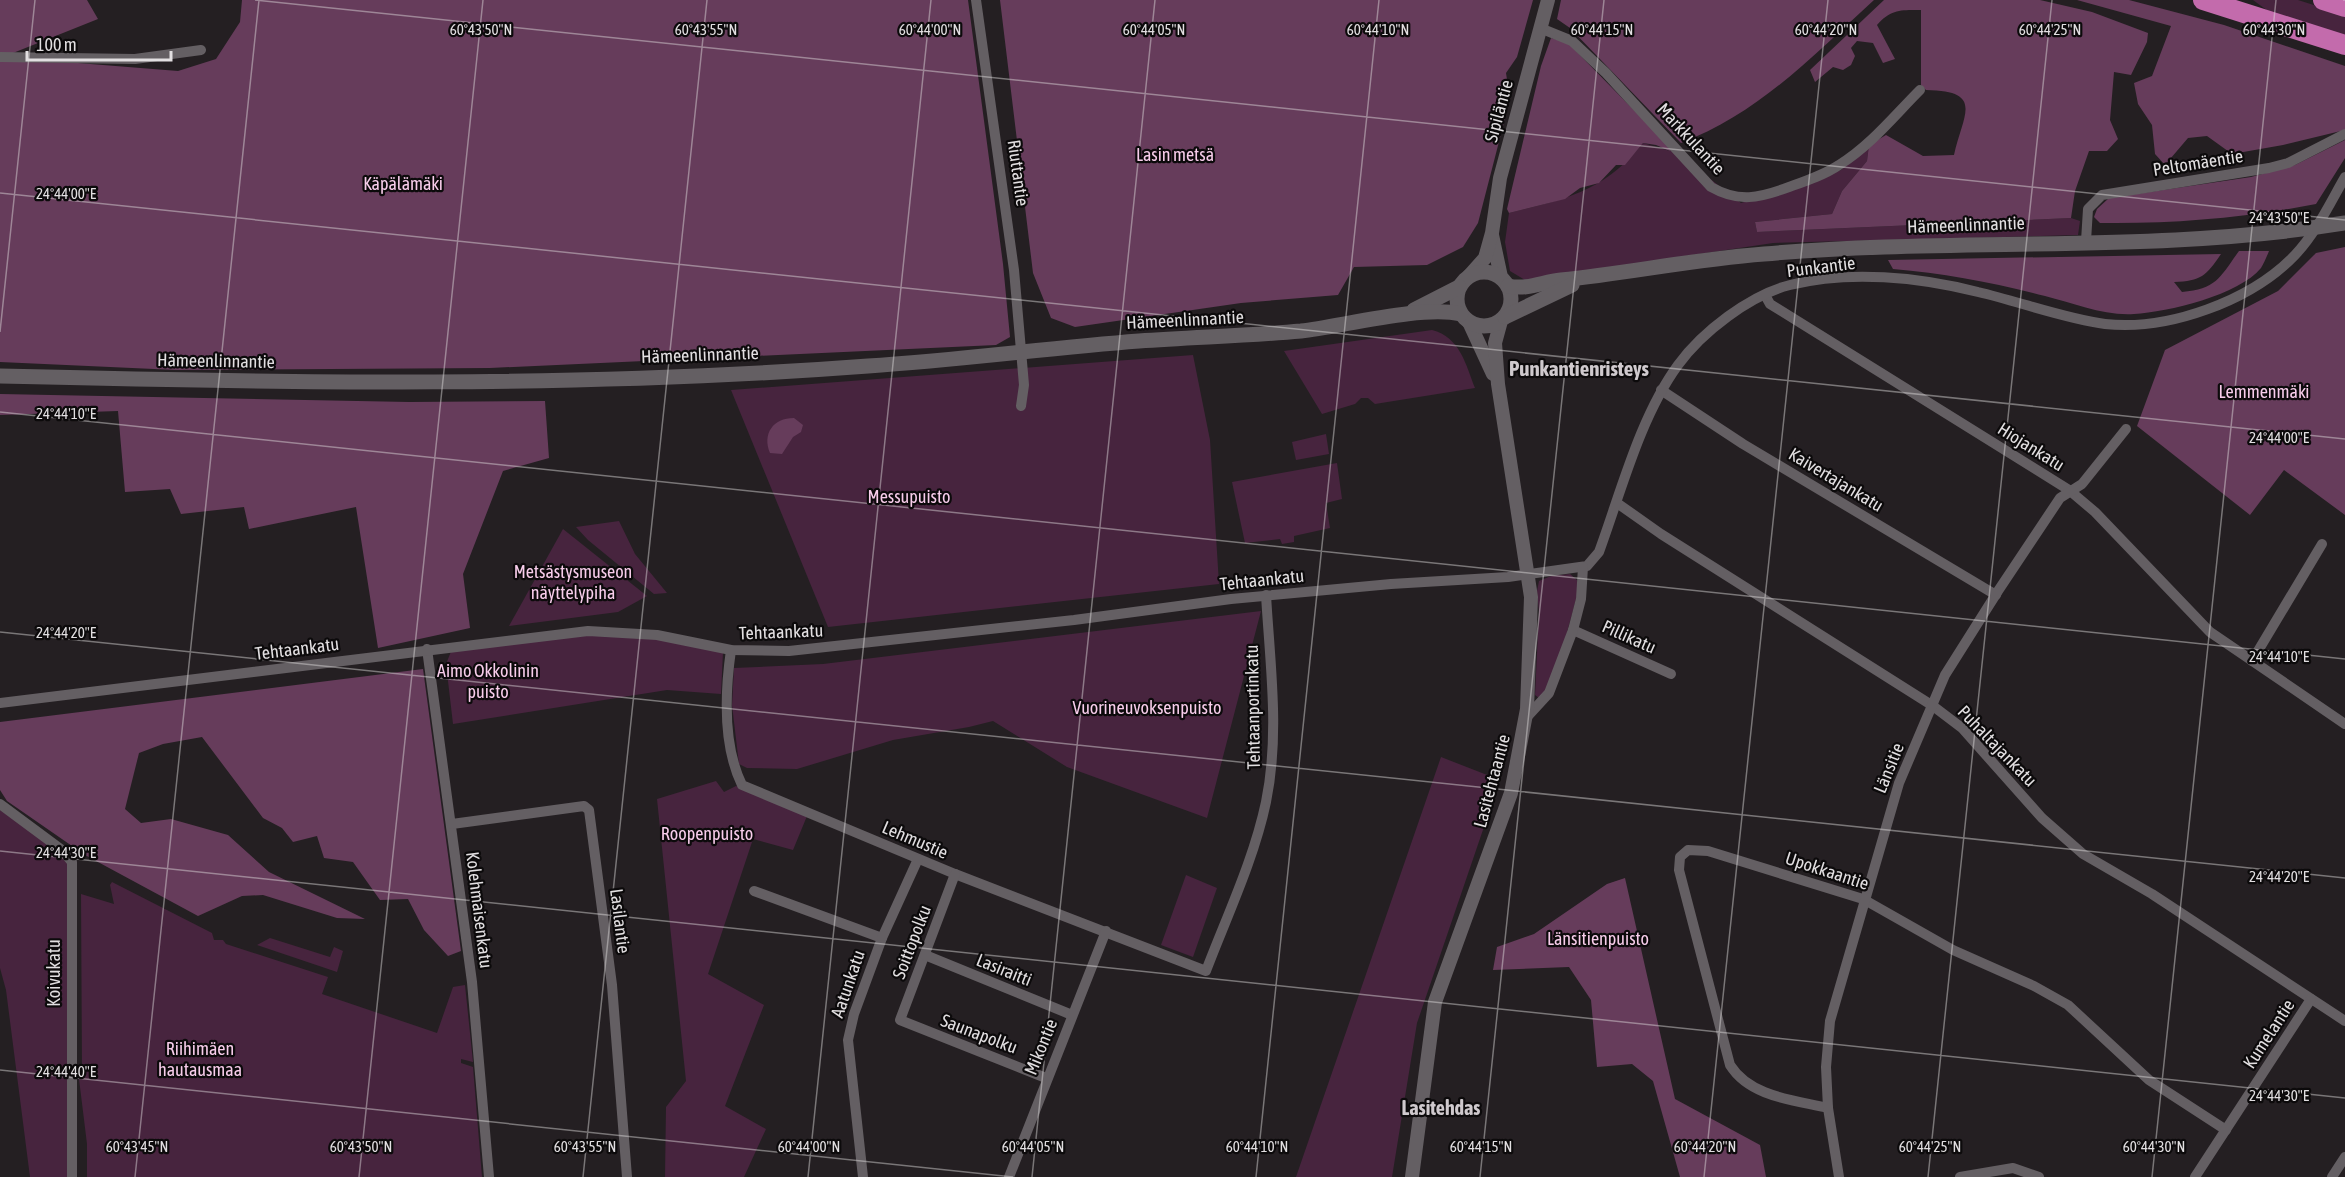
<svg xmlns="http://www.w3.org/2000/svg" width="2345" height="1177" font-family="'Asap Condensed',sans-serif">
<rect width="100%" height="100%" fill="#241f22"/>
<g fill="#47243e">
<polygon points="2253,0 2298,0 2345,15 2345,36 2272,14"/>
<path d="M1643,143L1670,151L1672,149L1741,203L1841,170L1869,145L1867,161L1842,191L1832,214L1755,222L1757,232L2071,218L2080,221L2078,235L1773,243L1525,280L1510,271L1505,242L1509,213C1566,199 1605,191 1643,143Z"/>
<path d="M1432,330C1460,337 1466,365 1475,388L1375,404L1368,398H1361L1355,404L1322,414L1284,351Z"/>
<polygon points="1193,355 1210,440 1219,584 828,627 731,390"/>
<polygon points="1326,434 1329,454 1296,460 1292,442"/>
<polygon points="1337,463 1342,499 1326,503 1330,528 1294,536 1294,542 1282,544 1280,539 1245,543 1232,482"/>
<polygon points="619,521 635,554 667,593 654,594 588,540 576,527"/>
<polygon points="563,529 647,596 618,612 509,626"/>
<polygon points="1570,574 1577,580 1579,588 1565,640 1545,692 1539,698 1535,695 1539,612 1537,591 1539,581 1551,576"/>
<polygon points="1261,611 1207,818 1067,767 993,721 969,727 893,740 797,769 747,768 739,764 732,705 734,668 823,664"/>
<polygon points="605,634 656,638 723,652 721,694 667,690 453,724 446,664 452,649"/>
<polygon points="1441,757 1500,780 1417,1023 1392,1177 1296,1177"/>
<polygon points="716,781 724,792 736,786 807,816 793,850 753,839 708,974 764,1005 725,1106 766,1129 744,1177 665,1177 666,1107 686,1081 657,799"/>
<polygon points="0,810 60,852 67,862 69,1177 30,1177 6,990 0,968"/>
<polygon points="1186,875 1217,888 1193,957 1161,945"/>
<polygon points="112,882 212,933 214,940 223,940 226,944 328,977 322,994 437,1033 453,987 465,985 473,1062 461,1059 461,1063 473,1067 482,1177 87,1177 87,1144 79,1079 79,1074 82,1073 81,894 114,904 110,885"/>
<polygon points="270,938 330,957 334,947 343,951 337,972 257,945"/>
</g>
<g fill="#663c5b">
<polygon points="0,0 87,0 98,19 3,57 178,71 216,59 240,22 242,0 968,0 1003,264 1010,337 996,345 490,368 176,370 0,362"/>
<polygon points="1000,0 1533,0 1517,57 1506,73 1510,99 1478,223 1463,247 1427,265 1354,267 1338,295 1241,303 1075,327 1051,318 1033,273"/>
<path d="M1561,0H1874C1814,55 1758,114 1681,143L1570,28L1557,19Z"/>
<path d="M1884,0H2040L2092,12L2148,33L2147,42L2131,75L2114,72L2110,120L2118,139L2107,151H2089L2075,191L2071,218L1757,232L1755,222L1832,214L1842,191L1867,161L1869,145L1886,135L1923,156L1954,155C1963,114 1985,91 1926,90L1921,85V10C1901,10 1891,9 1877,25L1895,59L1883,63L1873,43L1857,41L1851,48L1855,56L1851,65L1843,70L1833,67L1815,82L1810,70Z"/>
<polygon points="2077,0 2129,0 2224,25 2345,66 2345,130 2283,145 2232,154 2207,136 2188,138 2165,165 2155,154 2152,125 2138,104 2134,83 2152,76 2171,26"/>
<polygon points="1551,38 1568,43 1672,149 1670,151 1656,145 1643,143 1625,165 1616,165 1599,183 1580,188 1565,199 1509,213 1507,209 1541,66"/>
<path d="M2345,140V158L2316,204C2244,218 2173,224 2100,223L2094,217L2097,209L2109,198L2251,177L2295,165Z"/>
<polygon points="2345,247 2345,515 2284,470 2250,515 2137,426 2165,350 2278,291 2316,253"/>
<path d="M2239,251H2269C2267,256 2264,263 2261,268C2239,295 2168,312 2134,314C2104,316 2073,303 2045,296C1995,283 1944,273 1893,269L1888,260L2221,254C2206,276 2201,281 2174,282L2182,292C2217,289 2220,277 2239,251Z"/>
<polygon points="0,394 409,402 545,401 549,458 503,471 463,574 470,628 378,648 356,507 249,529 244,507 181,514 170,489 125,492 118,411 0,415"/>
<path d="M794,418L803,425L801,432L793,437L782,454L770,453C762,434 773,418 794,418Z"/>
<polygon points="423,669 461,951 448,956 424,930 408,899 380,900 353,862 324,858 317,836 293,842 282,828 263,818 202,737 163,744 139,753 125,809 141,823 171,819 228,835 269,872 365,919 337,918 263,895 242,896 198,916 85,855 7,801 0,790 0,722"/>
<polygon points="1625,878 1675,1099 1760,1145 1766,1177 1680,1177 1653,1081 1632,1064 1597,1067 1591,1000 1569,967 1493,970 1497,947 1534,934 1607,884"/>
</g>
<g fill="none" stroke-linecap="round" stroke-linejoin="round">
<g stroke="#645f63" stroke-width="10">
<polyline points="976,0 1014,270 1024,385 1021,406"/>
<path d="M1540,28L1572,41L1606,73L1711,187C1739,203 1759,198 1789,187C1806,181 1824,175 1839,165C1870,146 1894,116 1920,90"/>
<polyline points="0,57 135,59 201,50"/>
<polyline points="2086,241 2088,209 2102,195 2269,168 2288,163 2345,134"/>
<polyline points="1765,295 1770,304 2069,490 2095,512 2210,632 2345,724"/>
<polyline points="1661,390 1743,444 1996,595"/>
<polyline points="1617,503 1661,534 1933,706 1962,728 2042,818 2083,854 2152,894 2345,1021"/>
<polyline points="1573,630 1671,674"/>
<polyline points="427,649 472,982 489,1177"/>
<path d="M731,650C725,692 723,746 742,785L955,874L1206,971C1227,916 1254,859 1266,802C1280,734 1270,664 1266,595"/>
<polyline points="2252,661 2322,544"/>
<path d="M0,703L588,631L657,635L731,650L789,651L1074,620L1231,599L1391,584L1508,577L1587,566L1599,552C1621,492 1640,417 1678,365C1702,332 1750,295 1790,285C1849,270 1919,277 1978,292C2017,301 2066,319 2105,324C2168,331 2251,301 2295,255C2316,233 2330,203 2345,177"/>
<polyline points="1526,718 1549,693 1573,630 1581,599 1583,567"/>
<polyline points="0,804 62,850 72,862 72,1177"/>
<polyline points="452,824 584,806 589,810 612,985 627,1177"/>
<polyline points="955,874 900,1020 1046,1078"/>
<polyline points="754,891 882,938 854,1014 848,1040 863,1177"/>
<polyline points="882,938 918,859"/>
<polyline points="925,955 1072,1015"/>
<path d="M1828,1108C1794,1100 1750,1097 1730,1065L1679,870L1680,857L1688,850L1708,851L1863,899L1953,950L2034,986L2068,1005L2149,1080L2226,1130"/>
<polyline points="1009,1177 1106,931"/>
<polyline points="1839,1177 1828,1108 1826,1067 1830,1021 1899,783 1945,675 1998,591 2060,498 2082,484 2126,429"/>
<polyline points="1960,1177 2013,1168 2039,1177"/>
<polyline points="2195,1177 2311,999"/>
<polyline points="2332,1177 2345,1157"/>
</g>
<g stroke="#645f63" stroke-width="14">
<polyline points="1492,235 1501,277"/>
<polyline points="1469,276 1485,258 1492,233 1500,178 1548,0"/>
<polyline points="1469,322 1493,374"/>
<polyline points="1412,1177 1435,1002 1511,793 1527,709 1531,597 1498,384 1495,343 1501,321"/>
</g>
<g stroke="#645f63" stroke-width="15">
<circle cx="1484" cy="299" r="27"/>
<path d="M1508,286C1528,290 1542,282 1561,280C1629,273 1696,259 1764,254C1957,237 2153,254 2345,223"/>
<polyline points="1414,310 1459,287"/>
<polyline points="1505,317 1572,285"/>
<path d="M0,376C289,383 579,388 868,366C958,360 1049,348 1139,341C1193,337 1247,336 1301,331C1343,326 1423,305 1461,314"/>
</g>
<g stroke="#c36bac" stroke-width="20">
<polyline points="2203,0 2345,45"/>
<polyline points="2323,0 2345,7"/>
</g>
</g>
<path fill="none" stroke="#e2dfe1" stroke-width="1.5" stroke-opacity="0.45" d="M255,0L2345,220M2343,0H2345M0,193L2345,439M0,332L35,0M0,412L2345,659M0,632L2345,878M0,851L2345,1098M0,1070L1013,1177M135,1177L259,0M359,1177L483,0M583,1177L707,0M808,1177L931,0M1032,1177L1155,0M1256,1177L1379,0M1480,1177L1604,0M1704,1177L1828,0M1928,1177L2052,0M2152,1177L2276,0"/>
<g text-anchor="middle" stroke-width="4.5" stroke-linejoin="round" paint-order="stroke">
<g font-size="18" fill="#e2dfe1" stroke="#0c0a0b">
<text transform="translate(1499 111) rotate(-75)" y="6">Sipiläntie</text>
<text transform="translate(1691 139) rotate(47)" y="6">Markkulantie</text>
<text transform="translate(2198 163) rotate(-9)" y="6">Peltomäentie</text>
<text transform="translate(1018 173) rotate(82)" y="6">Riuttantie</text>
<text transform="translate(1966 225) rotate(-2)" y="6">Hämeenlinnantie</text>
<text transform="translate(1821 267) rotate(-7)" y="6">Punkantie</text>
<text transform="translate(1185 320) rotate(-3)" y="6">Hämeenlinnantie</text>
<text transform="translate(700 355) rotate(-2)" y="6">Hämeenlinnantie</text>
<text transform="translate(216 361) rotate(1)" y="6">Hämeenlinnantie</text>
<text transform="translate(2031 447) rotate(32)" y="6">Hiojankatu</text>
<text transform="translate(1836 480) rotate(31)" y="6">Kaivertajankatu</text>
<text transform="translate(1262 580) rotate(-6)" y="6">Tehtaankatu</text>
<text transform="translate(781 632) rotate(-2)" y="6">Tehtaankatu</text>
<text transform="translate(1629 637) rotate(24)" y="6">Pillikatu</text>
<text transform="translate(297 649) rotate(-7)" y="6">Tehtaankatu</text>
<text transform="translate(1253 707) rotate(-91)" y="6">Tehtaanportinkatu</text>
<text transform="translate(1997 746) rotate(46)" y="6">Puhaltajankatu</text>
<text transform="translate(1889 768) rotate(-68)" y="6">Länsitie</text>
<text transform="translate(1492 781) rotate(-75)" y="6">Lasitehtaantie</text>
<text transform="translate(915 840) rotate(23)" y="6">Lehmustie</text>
<text transform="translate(1827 871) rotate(18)" y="6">Upokkaantie</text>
<text transform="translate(479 910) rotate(83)" y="6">Kolehmaisenkatu</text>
<text transform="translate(620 921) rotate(83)" y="6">Lasilantie</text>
<text transform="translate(912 942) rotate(-69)" y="6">Soittopolku</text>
<text transform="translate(1004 970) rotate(22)" y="6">Lasiraitti</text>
<text transform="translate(54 973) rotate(-90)" y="6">Koivukatu</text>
<text transform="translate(848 984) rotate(-71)" y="6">Aatunkatu</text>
<text transform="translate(979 1034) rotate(21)" y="6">Saunapolku</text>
<text transform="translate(2269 1034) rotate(-57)" y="6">Kumelantie</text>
<text transform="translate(1041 1047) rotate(-68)" y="6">Mikontie</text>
</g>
<g font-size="18" fill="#f8cdeb" stroke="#0c0a0b">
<text x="1175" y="161">Lasin metsä</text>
<text x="403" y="190">Käpälämäki</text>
<text x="2264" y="398">Lemmenmäki</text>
<text x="909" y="503">Messupuisto</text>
<text x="573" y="578">Metsästysmuseon<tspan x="573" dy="21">näyttelypiha</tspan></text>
<text x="488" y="677">Aimo Okkolinin<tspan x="488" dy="21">puisto</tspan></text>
<text x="1147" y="714">Vuorineuvoksenpuisto</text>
<text x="707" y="840">Roopenpuisto</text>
<text x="1598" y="945">Länsitienpuisto</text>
<text x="200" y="1055">Riihimäen<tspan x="200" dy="21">hautausmaa</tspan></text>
</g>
<g font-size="20" font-weight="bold" fill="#cfc9cd" stroke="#0c0a0b">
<text x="1441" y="1115">Lasitehdas</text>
</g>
<g font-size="21" font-weight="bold" fill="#cfc9cd" stroke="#0c0a0b">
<text x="1579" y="376">Punkantienristeys</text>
</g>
</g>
<g font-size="15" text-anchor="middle" fill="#e2dfe1" stroke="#0c0a0b" stroke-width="4.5" stroke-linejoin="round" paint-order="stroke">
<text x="481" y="35">60°43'50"N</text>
<text x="706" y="35">60°43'55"N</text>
<text x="930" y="35">60°44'00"N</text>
<text x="1154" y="35">60°44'05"N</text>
<text x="1378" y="35">60°44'10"N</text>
<text x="1602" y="35">60°44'15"N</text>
<text x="1826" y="35">60°44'20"N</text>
<text x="2050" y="35">60°44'25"N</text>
<text x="2274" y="35">60°44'30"N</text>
<text x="66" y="199">24°44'00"E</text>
<text x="2279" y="223">24°43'50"E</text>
<text x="66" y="419">24°44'10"E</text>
<text x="2279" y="443">24°44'00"E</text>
<text x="66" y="638">24°44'20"E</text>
<text x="2279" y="662">24°44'10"E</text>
<text x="66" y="858">24°44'30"E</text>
<text x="2279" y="882">24°44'20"E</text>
<text x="66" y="1077">24°44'40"E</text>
<text x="2279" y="1101">24°44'30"E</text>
<text x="137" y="1152">60°43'45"N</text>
<text x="361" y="1152">60°43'50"N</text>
<text x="585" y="1152">60°43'55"N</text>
<text x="809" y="1152">60°44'00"N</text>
<text x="1033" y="1152">60°44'05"N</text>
<text x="1257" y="1152">60°44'10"N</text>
<text x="1481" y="1152">60°44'15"N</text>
<text x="1705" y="1152">60°44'20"N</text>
<text x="1930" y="1152">60°44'25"N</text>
<text x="2154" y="1152">60°44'30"N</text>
</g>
<path d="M27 51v9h144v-9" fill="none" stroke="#e2dfe1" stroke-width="3"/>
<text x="36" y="51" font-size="18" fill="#e2dfe1" stroke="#0c0a0b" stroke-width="4.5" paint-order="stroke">100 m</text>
</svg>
